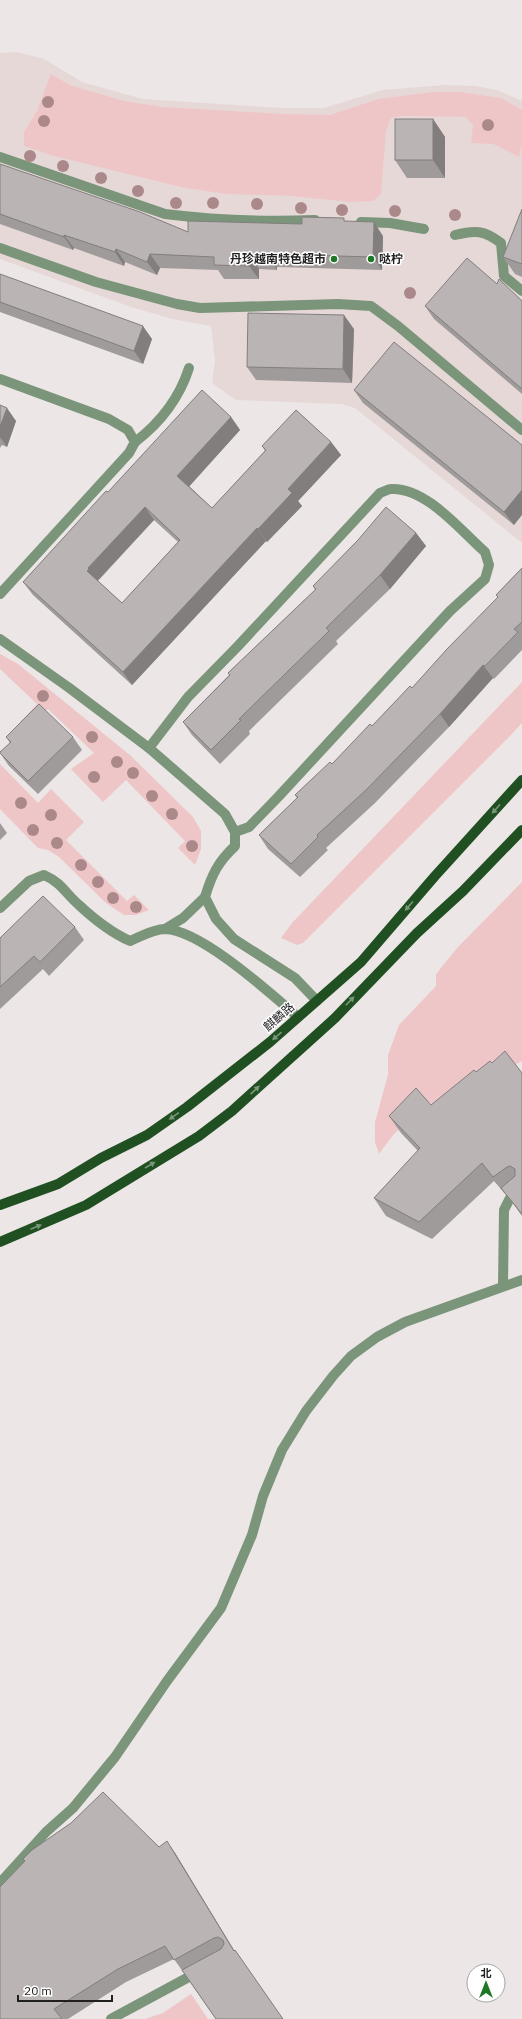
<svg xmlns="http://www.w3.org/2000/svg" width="522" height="2019" font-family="'IBM Plex Sans','Noto Sans SC',sans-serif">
<rect width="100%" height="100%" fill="#ece6e6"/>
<polygon fill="#e7d8d8" points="17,52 44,59 82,82 143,99 283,108 324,108 383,90 444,85 475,86 497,90 522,101 522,543 355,408 342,404 236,400 212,383 215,361 211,326 172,319 131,307 0,259 0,53"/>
<g fill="#efc6c7">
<polygon points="51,74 70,85 90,91 124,101 163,107 283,114 330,115 378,99 433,92 460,92 501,98 522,110 522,143 519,157 493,144 471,143 473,125 466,117 402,116 391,118 386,131 381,194 373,201 350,202 292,196 227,194 185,188 54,156 24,146 24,132 37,111"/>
<polygon points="0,654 18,664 131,756 193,817 201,831 201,849 195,865 178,848 185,841 126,780 103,802 71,769 94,753 48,709 27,730 20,722 37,704 0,669"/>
<polygon points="522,682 522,723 510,736 303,943 297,945 281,938 292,923"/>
<polygon points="0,764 38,803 51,789 84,822 66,840 127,901 134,895 149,910 136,915 124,915 106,903 59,857 48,850 38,848 0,809"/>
<polygon points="522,882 522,1061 481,1085 442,1114 428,1101 394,1134 379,1154 375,1142 375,1122 388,1075 388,1055 399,1025 436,986 436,974 458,947"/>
<polygon points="191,1994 208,2019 145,2019 163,2013"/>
</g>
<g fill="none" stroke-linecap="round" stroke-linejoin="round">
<g stroke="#7b957a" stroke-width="10">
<path d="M0,157L165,214C214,220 266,222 315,220"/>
<polyline points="361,222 390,223 424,229"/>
<path d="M455,235C475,230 484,230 501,243L504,276L522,291"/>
<polyline points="0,248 96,282 177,304 200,308 338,304 371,306 398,326 522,430"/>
<polyline points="0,379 109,419 128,430 135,442 129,453 0,594"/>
<path d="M135,442C160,423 179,399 189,368"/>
<path d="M0,639L68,687L149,748L225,814L235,832V846C218,862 212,874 205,897L216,919L234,939L295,978L317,1001"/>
<path d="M149,748L188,697L238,646L380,493C383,492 388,489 391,489C426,487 461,531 485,552L489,565L485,579L450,611L279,796L249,827L235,832"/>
<path d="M0,908L29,881L44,875C62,883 65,893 79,905C94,919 112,933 130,941C140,937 153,929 165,929C201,930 270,993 298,1017"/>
<polyline points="165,929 183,918 205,897"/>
<polyline points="503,1286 504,1210 510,1198 522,1190"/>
<polyline points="0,1883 46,1832 73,1808 115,1757 167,1681 221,1608 252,1535 263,1496 282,1450 306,1411 333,1376 351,1356 377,1337 405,1322 522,1280"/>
<polyline points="111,2019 198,1972"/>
</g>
<g stroke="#205022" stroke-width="10">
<polyline points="0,1205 58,1184 101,1158 147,1135 187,1107 270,1042 361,962 435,876 522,780"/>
<polyline points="0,1242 86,1205 199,1136 232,1111 335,1018 417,933 463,891 522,830"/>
</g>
</g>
<g fill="#ab898b">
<circle cx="48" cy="102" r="6"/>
<circle cx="44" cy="121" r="6"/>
<circle cx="488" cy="125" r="6"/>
<circle cx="30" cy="156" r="6"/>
<circle cx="63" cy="166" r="6"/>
<circle cx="101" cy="178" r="6"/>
<circle cx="138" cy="191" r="6"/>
<circle cx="176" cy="203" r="6"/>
<circle cx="213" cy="203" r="6"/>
<circle cx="257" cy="204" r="6"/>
<circle cx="301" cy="208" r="6"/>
<circle cx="342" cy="210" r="6"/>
<circle cx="395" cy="211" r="6"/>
<circle cx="455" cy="215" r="6"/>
<circle cx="410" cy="293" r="6"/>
<circle cx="43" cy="696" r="6"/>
<circle cx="92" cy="737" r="6"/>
<circle cx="117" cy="762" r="6"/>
<circle cx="133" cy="773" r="6"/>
<circle cx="94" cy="777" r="6"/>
<circle cx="152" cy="796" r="6"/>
<circle cx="21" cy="803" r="6"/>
<circle cx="172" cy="814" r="6"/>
<circle cx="51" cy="815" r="6"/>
<circle cx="33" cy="830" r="6"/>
<circle cx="57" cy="843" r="6"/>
<circle cx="192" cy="846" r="6"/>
<circle cx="81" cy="865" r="6"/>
<circle cx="98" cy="882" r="6"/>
<circle cx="113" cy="898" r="6"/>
<circle cx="136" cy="907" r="6"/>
</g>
<g fill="#a09b9b" fill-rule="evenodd">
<polygon points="433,119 445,137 445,178 407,178 395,160"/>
<polygon points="0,164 188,232 346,221 383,236 382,270 277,267 277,270 259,269 259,279 224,279 218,270 160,268 157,275 125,262 124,266 74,248 73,250 0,224"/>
<polygon points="522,209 522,277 515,274 503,257"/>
<polygon points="0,274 152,339 143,364 0,312"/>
<polygon points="497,284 522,301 522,394 434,319 425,306"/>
<polygon points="354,329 352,383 256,380 247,367"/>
<polygon points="354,390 522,445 514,525 363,403"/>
<polygon points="0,405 16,421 7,447 2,445 0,448"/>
<path d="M231,417L240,430L189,486L212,508L265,451L262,446L331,442L341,455L298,501L302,506L267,542L266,541L132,685L33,595L23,582L108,492ZM154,520L178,542L122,603L98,581Z"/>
<polygon points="416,533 426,546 390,589 336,641 338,644 249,731 250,734 220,764 192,735 183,722 229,675 228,673 315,590 313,586"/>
<polygon points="522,568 522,650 494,679 493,678 449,727 375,803 326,848 328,850 300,877 268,849 259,835 297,798 295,795 332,764 412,688 498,598 496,595"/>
<polygon points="6,737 73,737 82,750 38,794 9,766 0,753 10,743"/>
<polygon points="0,823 7,833 0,840"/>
<polygon points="75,927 84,940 49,976 43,969 0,1009 0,938"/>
<polygon points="492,1063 522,1073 522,1216 506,1194 505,1194 494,1181 432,1239 386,1216 374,1198 418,1151 401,1133 389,1116 431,1105 476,1072"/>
<polygon points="159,1847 175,1853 234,1950 216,2019 174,1959 126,1982 68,2019 0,2019 24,1861 23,1859"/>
</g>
<g fill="#827e7e">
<polygon points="433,119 445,137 445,178 433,160"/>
<polygon points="374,222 383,236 382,270 373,257"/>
<polygon points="64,235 74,248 73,250 64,237"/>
<polygon points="116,249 125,262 124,266 115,252"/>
<polygon points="150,254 160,268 157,275 147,262"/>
<polygon points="268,254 277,267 277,270 268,256"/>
<polygon points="249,256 259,269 259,279 249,266"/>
<polygon points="344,315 354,329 352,383 343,369"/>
<polygon points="143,326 152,339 143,364 134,351"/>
<polygon points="7,408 16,421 7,447 0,437 0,427"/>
<polygon points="231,417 240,430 187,489 177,476"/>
<polygon points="331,442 341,455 298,501 302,506 267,542 258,529 288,489"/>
<polygon points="522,490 522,515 514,525 504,512"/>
<polygon points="145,507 154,520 97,581 87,571 88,568"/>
<polygon points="257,528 266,541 132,685 123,672"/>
<polygon points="416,533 426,546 390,589 380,575"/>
<polygon points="483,665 493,678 449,727 440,714"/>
<polygon points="167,1841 175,1853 242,1964 234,1951"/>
</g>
<g fill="#bab4b4" stroke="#827e7e" fill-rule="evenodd">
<rect x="395" y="119" width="38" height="41"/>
<polygon points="0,164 140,212 188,232 188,221 302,224 302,217 344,218 344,221 374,222 373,257 268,254 268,256 249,256 249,266 214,265 214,257 150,254 147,262 116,249 115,252 64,235 64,237 0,214"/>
<polygon points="522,209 522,264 503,257"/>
<polygon points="467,258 497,284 499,279 522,301 522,389 425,306"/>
<polygon points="0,274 143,326 134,351 0,302"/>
<polygon points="248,313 344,315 343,369 247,367"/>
<polygon points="394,342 522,445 522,490 504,512 354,390"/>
<path d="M202,390L231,417L177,476L212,508L266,450L262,446L296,410L331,442L288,489L292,493L258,529L257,528L123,672L23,582L106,491L108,492ZM145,507L180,540L122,603L87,571L89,569L88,568Z"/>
<polygon points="0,405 7,408 0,427"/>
<polygon points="386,507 416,533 380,575 326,628 329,631 239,719 241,720 211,750 183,722 230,675 228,673 316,589 313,586 358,540"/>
<polygon points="522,568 522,622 514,629 518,632 485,666 483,665 440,714 366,790 317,835 318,837 291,864 259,835 298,797 295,795 330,762 332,764 370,724 372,726 410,686 412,688 447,649 498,597 496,595"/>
<polygon points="39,704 73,737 28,781 0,753 0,752 11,742 6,737"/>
<polygon points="43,896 75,927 40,962 34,956 0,987 0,938"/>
<polygon points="505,1051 522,1073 522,1214 501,1188 515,1176 515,1169 510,1166 507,1167 493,1177 482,1163 419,1222 374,1198 420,1148 389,1116 416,1088 431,1105 474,1070 476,1072 490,1061 492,1063"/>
<polygon points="103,1792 159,1847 167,1841 234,1951 235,1950 283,2019 216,2019 182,1970 221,1949 224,1944 223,1940 218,1937 214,1938 174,1960 165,1946 118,1969 54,2009 62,2019 0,2019 0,1887 25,1861 23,1859 32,1850 71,1823"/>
</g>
<defs><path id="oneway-solid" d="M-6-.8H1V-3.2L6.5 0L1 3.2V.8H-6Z"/></defs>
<g fill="#79967a">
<use href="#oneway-solid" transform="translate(496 809) rotate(132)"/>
<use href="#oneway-solid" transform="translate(409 906) rotate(131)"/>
<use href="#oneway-solid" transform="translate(350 1001) rotate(-46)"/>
<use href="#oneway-solid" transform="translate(277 1036) rotate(139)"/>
<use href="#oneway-solid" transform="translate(255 1090) rotate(-43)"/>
<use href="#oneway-solid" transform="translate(174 1116) rotate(145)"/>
<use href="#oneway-solid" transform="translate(150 1165) rotate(-31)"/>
<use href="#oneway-solid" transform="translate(36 1227) rotate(-23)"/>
</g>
<g fill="#1d7724" stroke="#fff" stroke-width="1.5">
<circle cx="334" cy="259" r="4"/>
<circle cx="371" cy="259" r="4"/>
</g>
<g text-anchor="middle" stroke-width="3" stroke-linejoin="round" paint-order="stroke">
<g font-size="12" font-weight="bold" fill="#211f1f" stroke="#fff" text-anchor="end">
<text x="326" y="263">丹珍越南特色超市</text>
<text x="379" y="263" text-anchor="start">哒柠</text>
</g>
<g font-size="12" fill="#211f1f" stroke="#fff">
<text transform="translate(279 1017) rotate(-41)" y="4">麒麟路</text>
</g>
</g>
<g transform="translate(486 1983)"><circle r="19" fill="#ffffff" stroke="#a6a5a5"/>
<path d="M0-3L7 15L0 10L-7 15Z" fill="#1d7724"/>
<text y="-6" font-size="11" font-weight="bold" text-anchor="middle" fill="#211f1f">北</text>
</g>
<path d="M18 1995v6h94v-6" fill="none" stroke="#211f1f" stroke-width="2"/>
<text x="24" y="1995" font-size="12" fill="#211f1f" stroke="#ffffff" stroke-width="3" paint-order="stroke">20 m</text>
</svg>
